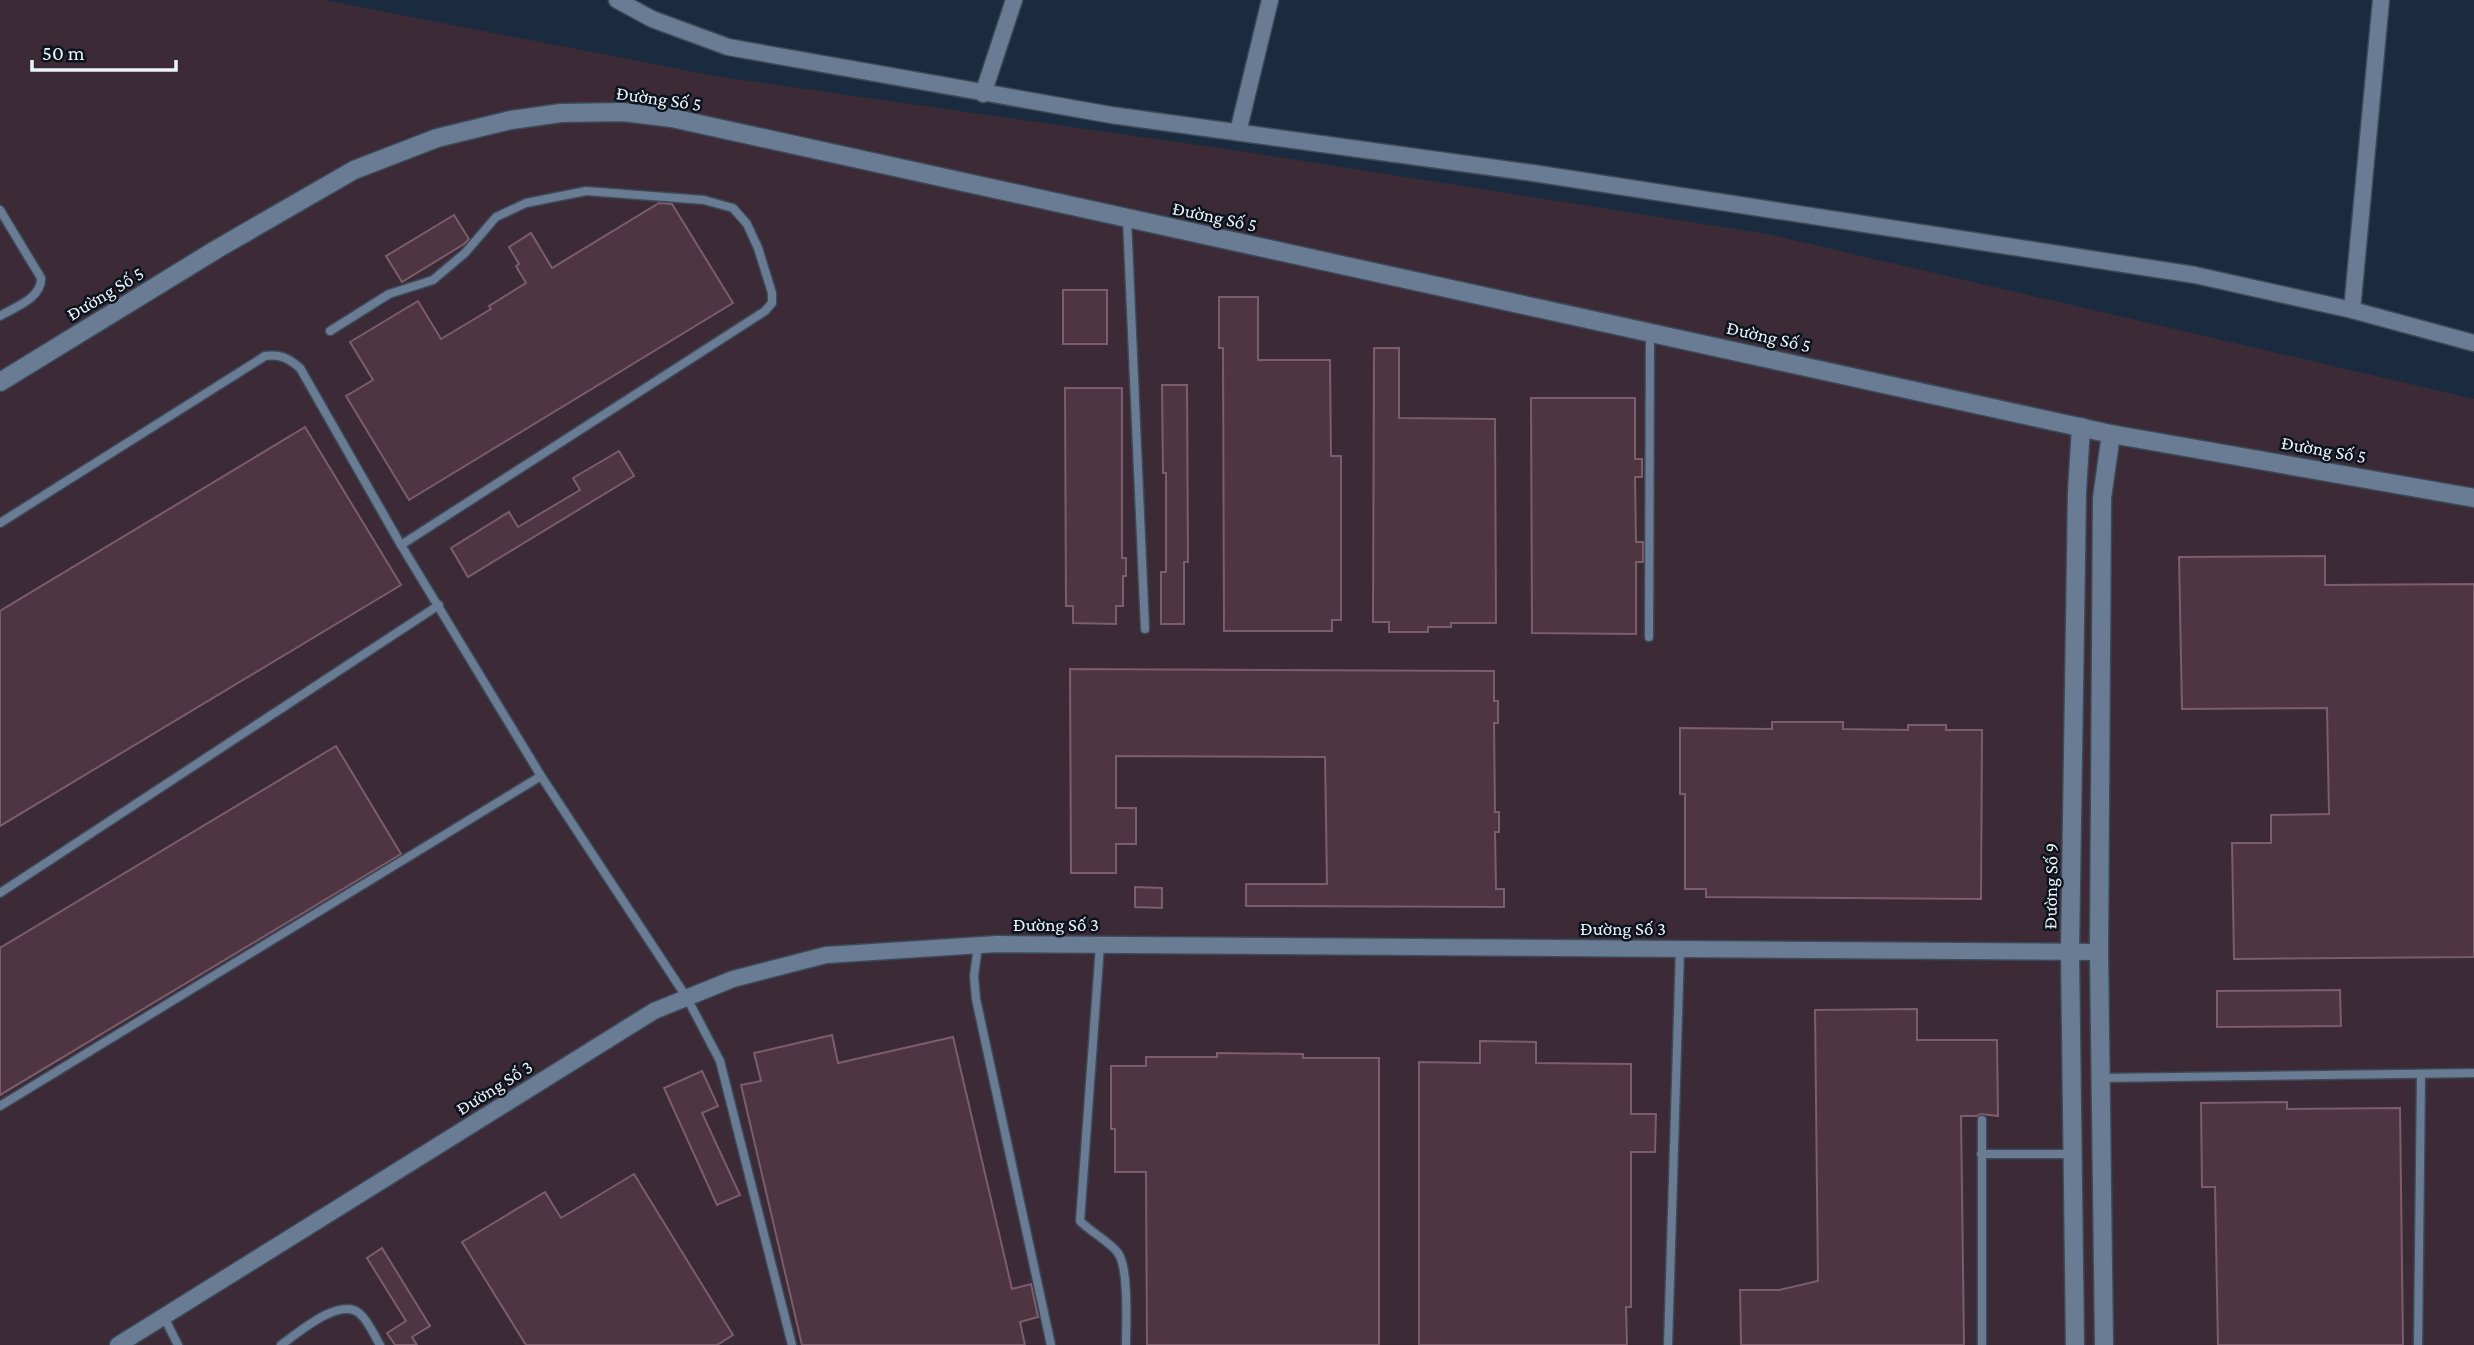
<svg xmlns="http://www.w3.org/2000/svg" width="2474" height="1345" font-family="'Crimson Pro',serif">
<rect width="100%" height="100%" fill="#1b2b3f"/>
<polygon fill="#3c2b36" points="0,0 324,0 715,76 1227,149 1767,234 2474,399 2474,1345 0,1345"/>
<g fill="#4f3542" stroke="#7b5d6b" stroke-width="2">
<polygon points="659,203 672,204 733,303 409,500 346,396 373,380 350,342 418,301 441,339 491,309 489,306 526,283 516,266 519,264 509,247 531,233 552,268"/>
<polygon points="454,215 469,239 464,244 402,282 386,256"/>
<rect x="1063" y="290" width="44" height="54"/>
<polygon points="1219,297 1258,297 1258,360 1330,360 1331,456 1341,456 1341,620 1332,620 1332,631 1224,631 1223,348 1219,348"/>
<polygon points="1374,348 1399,348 1399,418 1495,419 1496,623 1451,623 1451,627 1428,627 1428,632 1389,632 1389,622 1373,622"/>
<polygon points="1162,385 1187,385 1188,562 1184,562 1184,624 1161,624 1161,572 1166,572 1166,473 1163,473"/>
<polygon points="1065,388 1122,388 1122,558 1126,558 1126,576 1123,576 1123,606 1116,606 1116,624 1073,623 1073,606 1066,606"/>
<polygon points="1531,398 1635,398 1635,459 1642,459 1642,477 1635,477 1636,542 1643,542 1643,562 1636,562 1636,634 1532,633"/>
<polygon points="305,427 401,585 0,826 0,611"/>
<polygon points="619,451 634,476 468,577 451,548 509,512 518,527 580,490 573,478"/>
<polygon points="2325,556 2325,585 2474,584 2474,957 2234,959 2232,843 2271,843 2271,815 2329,814 2327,708 2182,709 2179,557"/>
<polygon points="1070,669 1494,671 1494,701 1498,701 1498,723 1494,723 1495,812 1499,812 1499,832 1495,832 1496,889 1504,889 1504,907 1246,906 1246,884 1327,884 1325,757 1116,756 1116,808 1136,808 1136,844 1116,844 1116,873 1071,873"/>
<polygon points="1772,722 1843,722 1843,729 1908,730 1908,725 1946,725 1946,730 1982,730 1981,899 1706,897 1706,889 1685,889 1685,794 1680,794 1680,728 1772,729"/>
<polygon points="336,746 401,854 0,1095 0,948"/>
<polygon points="1135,887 1162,888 1162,908 1135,907"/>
<polygon points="2340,990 2341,1026 2217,1027 2217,991"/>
<polygon points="1917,1009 1917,1040 1997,1040 1998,1116 1981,1114 1977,1116 1961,1116 1964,1345 1741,1345 1740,1290 1779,1290 1818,1281 1815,1010"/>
<polygon points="832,1035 838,1063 953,1037 1012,1289 1031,1284 1038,1317 1020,1322 1025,1345 802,1345 741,1085 761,1081 754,1053"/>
<polygon points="1480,1041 1536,1042 1536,1063 1631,1064 1631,1114 1656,1114 1655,1152 1631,1152 1631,1307 1626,1307 1627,1345 1419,1345 1419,1062 1480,1063"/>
<polygon points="1217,1053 1303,1054 1303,1058 1379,1058 1379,1345 1147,1345 1146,1172 1115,1172 1115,1129 1111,1129 1111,1066 1146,1066 1146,1057 1217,1057"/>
<polygon points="702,1071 718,1106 702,1113 740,1195 717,1205 664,1088"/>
<polygon points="2287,1102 2287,1109 2400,1108 2403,1345 2218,1345 2215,1187 2202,1187 2201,1103"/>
<polygon points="634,1174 733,1335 717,1345 526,1345 462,1242 545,1192 561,1218"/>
<polygon points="382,1248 430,1326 412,1337 417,1345 395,1345 387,1333 406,1321 367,1258"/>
</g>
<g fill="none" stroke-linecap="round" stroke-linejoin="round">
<g stroke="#3d4959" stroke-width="11">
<g id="service">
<path d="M0,210L41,278C42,298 15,307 0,316"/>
<polyline points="1127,219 1145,629"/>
<polyline points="330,331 389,294 433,280 465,253 496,217 526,203 586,191 704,200 733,208 747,224 758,248 772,293 772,303 765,311 401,545"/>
<path d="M0,523L265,356C281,354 288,358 300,368L401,545L541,776L687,998L720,1061L792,1345"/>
<polyline points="1649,637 1650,331"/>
<polyline points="0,893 439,605"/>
<path d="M1100,945L1080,1221C1092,1233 1109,1241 1118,1253C1129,1268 1126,1324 1126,1345"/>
<polyline points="978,946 974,976 976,999 1051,1345"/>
<polyline points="2101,1078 2474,1073"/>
<polyline points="0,1106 541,776"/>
<polyline points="1982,1120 1982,1345"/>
<polyline points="1981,1154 2073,1154"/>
<polyline points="164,1317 178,1345"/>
<path d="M281,1345C298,1333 339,1297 359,1313C368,1320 374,1335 380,1345"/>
<polyline points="1668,1345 1680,949"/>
<polyline points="2418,1345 2421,1074"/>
</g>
</g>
<g stroke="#3d4959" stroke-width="19">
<g id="minor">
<polyline points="617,0 652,19 728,47 1111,115 1533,173 2195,275 2352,310 2474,343"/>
<polyline points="983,94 1014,0"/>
<polyline points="1238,132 1270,0"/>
<polyline points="2352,310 2381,0"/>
<polyline points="118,1345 654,1011 733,979 826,955 997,944 2099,952"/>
</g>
</g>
<g stroke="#3d4959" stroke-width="21">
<g id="tertiary">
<polyline points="0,382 217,249 354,170 437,138 511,120 561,113 623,112 672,118 2111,434 2474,498"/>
<polyline points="2075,1345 2070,951 2077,492 2081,427"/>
<polyline points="2104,1345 2099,952 2102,498 2111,434"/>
</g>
</g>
<use href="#service" stroke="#697c93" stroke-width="8"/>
<use href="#minor" stroke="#697c93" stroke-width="16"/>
<use href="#tertiary" stroke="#697c93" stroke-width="18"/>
</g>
<g text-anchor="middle" stroke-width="5" stroke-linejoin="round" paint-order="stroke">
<g font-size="19" fill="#eef4fc" stroke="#0c131c">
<text transform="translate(659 98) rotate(8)" y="7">Đường Số 5</text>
<text transform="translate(1215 216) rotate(12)" y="7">Đường Số 5</text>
<text transform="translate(105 293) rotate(-31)" y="7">Đường Số 5</text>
<text transform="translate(1769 336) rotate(13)" y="7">Đường Số 5</text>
<text transform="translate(2324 449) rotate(10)" y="7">Đường Số 5</text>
<text transform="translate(2050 886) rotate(-89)" y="7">Đường Số 9</text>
<text x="1056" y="931">Đường Số 3</text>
<text x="1623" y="935">Đường Số 3</text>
<text transform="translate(494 1087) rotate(-32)" y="7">Đường Số 3</text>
</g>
</g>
<path d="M32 60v10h144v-10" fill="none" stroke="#eef4fc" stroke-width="3.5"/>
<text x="42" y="60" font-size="21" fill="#eef4fc" stroke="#0c131c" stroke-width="5" paint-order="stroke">50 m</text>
</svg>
